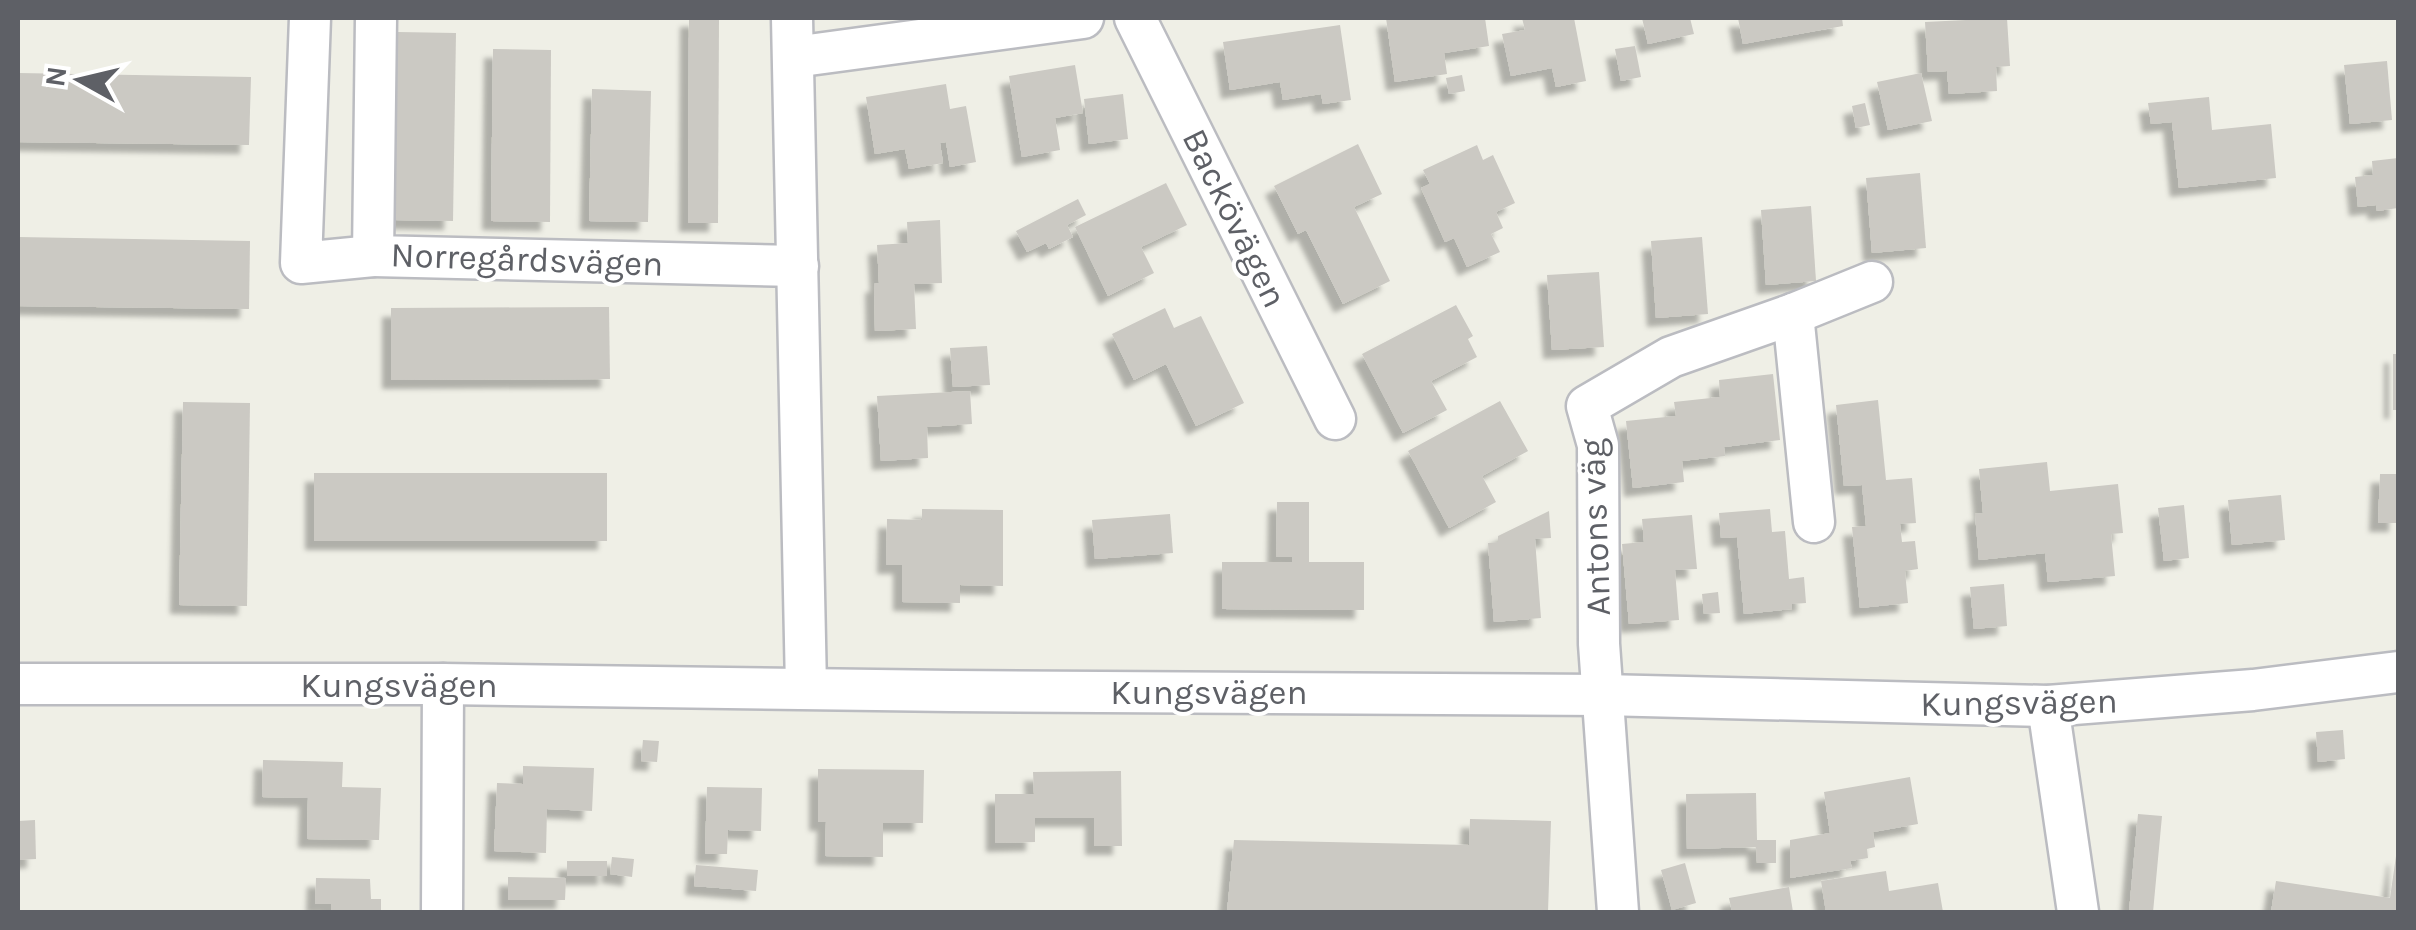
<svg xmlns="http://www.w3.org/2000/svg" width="2416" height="930" font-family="Karla,sans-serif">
<defs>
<filter id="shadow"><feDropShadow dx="-9" dy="9" stdDeviation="2.5" flood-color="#0004"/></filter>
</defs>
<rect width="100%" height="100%" fill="#efefe6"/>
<g fill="#cbc9c3" filter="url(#shadow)">
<polygon points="689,18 719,18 718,223 688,223"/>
<polygon points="1386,18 1485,18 1489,46 1444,53 1447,74 1395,82"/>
<polygon points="1522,18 1574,18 1586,81 1556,87 1552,68 1511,76 1502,34 1525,30"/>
<polygon points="1642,18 1690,18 1694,34 1648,44"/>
<polygon points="1738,18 1842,18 1843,26 1743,44"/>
<polygon points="2007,18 2010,66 1996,67 1997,91 1949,94 1947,71 1928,72 1925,22"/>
<polygon points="1340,25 1351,100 1323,104 1321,94 1283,100 1280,82 1230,90 1223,42"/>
<polygon points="398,32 456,33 453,221 395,220"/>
<polygon points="1635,46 1641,77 1621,81 1615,49"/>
<polygon points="493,49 551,50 550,222 491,221"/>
<polygon points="2387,61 2392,120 2350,124 2344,65"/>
<polygon points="1075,65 1083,113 1055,118 1060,150 1022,157 1009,76"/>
<polygon points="18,73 251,77 249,145 18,142"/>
<polygon points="1921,73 1932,121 1888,130 1877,82"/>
<polygon points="1462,75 1465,91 1449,94 1446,78"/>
<polygon points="946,84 950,109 966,106 976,162 950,167 946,142 940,143 943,163 909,169 905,149 875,154 866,97"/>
<polygon points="592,89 651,91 648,222 589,221"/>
<polygon points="1123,94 1128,139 1089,144 1084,99"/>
<polygon points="2209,97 2212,130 2271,124 2276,178 2179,188 2172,122 2151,124 2148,103"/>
<polygon points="1865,103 1870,125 1856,128 1852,106"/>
<polygon points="1358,144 1382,194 1354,207 1390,281 1343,304 1306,230 1298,234 1274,186"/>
<polygon points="1477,145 1483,160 1493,155 1515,203 1496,212 1503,228 1491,234 1500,252 1467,267 1454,238 1445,242 1421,188 1430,184 1423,170"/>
<polygon points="2398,158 2398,208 2377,211 2376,205 2358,207 2355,177 2373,175 2372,161"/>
<polygon points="1920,173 1926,248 1872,253 1866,178"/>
<polygon points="1166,183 1187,225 1141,247 1154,273 1108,296 1075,227"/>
<polygon points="1078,199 1086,215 1067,225 1073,237 1049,249 1046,243 1027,252 1016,231"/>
<polygon points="1811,206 1816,281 1766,285 1761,210"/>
<polygon points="940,220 942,283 914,284 916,329 875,331 874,284 879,283 877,245 908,243 907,222"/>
<polygon points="18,237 250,241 249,309 18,306"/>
<polygon points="1702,237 1708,314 1656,318 1651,241"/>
<polygon points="1599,272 1604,347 1552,350 1547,275"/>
<polygon points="1456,305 1473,336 1468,339 1477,357 1431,381 1447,410 1403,433 1362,354"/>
<polygon points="609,307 610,379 391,380 391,308"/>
<polygon points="1165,308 1174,328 1201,316 1244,403 1196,426 1166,364 1134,380 1112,334"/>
<polygon points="987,346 990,385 953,387 950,348"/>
<rect x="2393" y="354" width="5" height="56"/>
<polygon points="1773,374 1780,440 1724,447 1725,456 1682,461 1684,482 1633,488 1626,421 1676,416 1674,402 1720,397 1719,380"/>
<polygon points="970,391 972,424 927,427 928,458 881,461 877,396"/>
<polygon points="1878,400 1886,480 1912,478 1916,523 1900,524 1902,542 1915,541 1918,569 1905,571 1908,603 1860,608 1852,527 1866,526 1862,485 1844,486 1836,405"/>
<polygon points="1500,401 1528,451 1482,476 1496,502 1449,528 1408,451"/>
<polygon points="183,402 250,403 247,606 179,605"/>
<polygon points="2047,462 2050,491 2118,484 2123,533 2111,534 2115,576 2048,582 2045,553 1979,560 1975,514 1983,513 1979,469"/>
<rect x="314" y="473" width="293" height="68"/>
<polygon points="2380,474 2398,474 2398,523 2378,523"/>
<polygon points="2281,495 2285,540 2232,545 2228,500"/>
<polygon points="1277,502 1309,502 1309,562 1364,562 1364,610 1222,609 1222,562 1292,562 1292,557 1276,557"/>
<polygon points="2184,505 2189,558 2164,561 2158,508"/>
<polygon points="922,509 1003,510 1003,586 960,585 960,603 902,602 902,565 886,565 887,519 922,520"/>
<polygon points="1770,509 1772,532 1785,531 1789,579 1804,577 1806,603 1792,604 1792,609 1744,614 1737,537 1721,538 1719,513"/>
<polygon points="1549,511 1551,538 1535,539 1541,618 1494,622 1488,543 1498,542 1498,536"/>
<polygon points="1170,514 1173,553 1095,559 1092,520"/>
<polygon points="1692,515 1697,569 1675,570 1679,620 1629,624 1622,544 1644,542 1642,519"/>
<polygon points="2004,584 2007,626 1974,629 1970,587"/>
<polygon points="1718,592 1720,613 1704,614 1702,594"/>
<polygon points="2343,730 2345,759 2318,762 2316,732"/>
<polygon points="643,740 659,741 657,762 641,761"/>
<polygon points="263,760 343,762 342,787 381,788 379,840 307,839 308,798 262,797"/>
<polygon points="523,766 594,768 592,811 547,809 546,853 494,851 497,783 523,784"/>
<polygon points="818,769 924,770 923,823 883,823 883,857 825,856 826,822 818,822"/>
<polygon points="1121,771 1122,846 1094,846 1094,818 1035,818 1035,842 995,843 995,794 1034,794 1033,772"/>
<polygon points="1910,777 1918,824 1873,832 1875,847 1867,849 1868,858 1850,861 1852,868 1790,878 1790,840 1830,833 1824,792"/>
<polygon points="707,787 762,788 761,831 728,830 727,854 705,854"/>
<polygon points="1756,793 1757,840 1776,840 1776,863 1757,863 1756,847 1687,849 1686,794"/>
<polygon points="2138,814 2162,816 2153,912 2129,912"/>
<polygon points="1470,819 1551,821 1548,912 1227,912 1234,840 1469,845"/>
<polygon points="35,820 36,859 18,860 18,821"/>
<polygon points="2396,856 2398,856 2398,912 2271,912 2276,881 2390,898"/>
<polygon points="612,857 634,859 632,877 610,874"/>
<rect x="567" y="861" width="40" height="15"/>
<polygon points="1685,863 1696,903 1672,910 1661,870"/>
<polygon points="696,865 758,870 756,891 694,886"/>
<polygon points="1886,871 1889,891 1938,883 1943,912 1826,912 1821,881"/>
<polygon points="508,877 566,878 565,900 508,900"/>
<polygon points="316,878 370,879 371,899 381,899 381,912 331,912 331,904 315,904"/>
<polygon points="1789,887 1793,912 1732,912 1729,898"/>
</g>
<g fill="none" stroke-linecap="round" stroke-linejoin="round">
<g stroke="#bbbcc1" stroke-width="45">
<g id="street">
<polyline points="310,18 301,263 373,256"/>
<polyline points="376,18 373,256 798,266"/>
<polyline points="792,18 806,688"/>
<polyline points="1135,18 1335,419"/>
<polyline points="794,57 1083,18"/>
<polyline points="1793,314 1814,522"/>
<polyline points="18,684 443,684 952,691 1603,695 2048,706 2253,690 2398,672"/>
<polyline points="2048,706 2078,912"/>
<polyline points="442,912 443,684"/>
<polyline points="1618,912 1599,644 1598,445 1587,406 1671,357 1793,314 1872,282"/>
</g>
</g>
<use href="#street" stroke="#fff" stroke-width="40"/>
</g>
<g text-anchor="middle" stroke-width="8" stroke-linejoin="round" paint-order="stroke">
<g font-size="35" fill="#5e6066" stroke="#fff">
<text transform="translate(1235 218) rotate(64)" y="12">Backövägen</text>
<text transform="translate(527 259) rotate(2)" y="12">Norregårdsvägen</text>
<text transform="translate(1595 527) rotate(-92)" y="12">Antons väg</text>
<text x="399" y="697">Kungsvägen</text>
<text x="1209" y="704">Kungsvägen</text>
<text transform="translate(2019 702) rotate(-1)" y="12">Kungsvägen</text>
</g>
</g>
<rect width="2416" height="930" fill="none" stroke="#5e6066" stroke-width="40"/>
<g transform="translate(80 80) rotate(278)" stroke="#ffffff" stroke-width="8" paint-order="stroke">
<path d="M0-8L18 38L0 25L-18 38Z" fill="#5e6066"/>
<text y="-15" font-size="28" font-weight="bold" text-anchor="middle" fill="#5e6066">N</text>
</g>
</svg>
